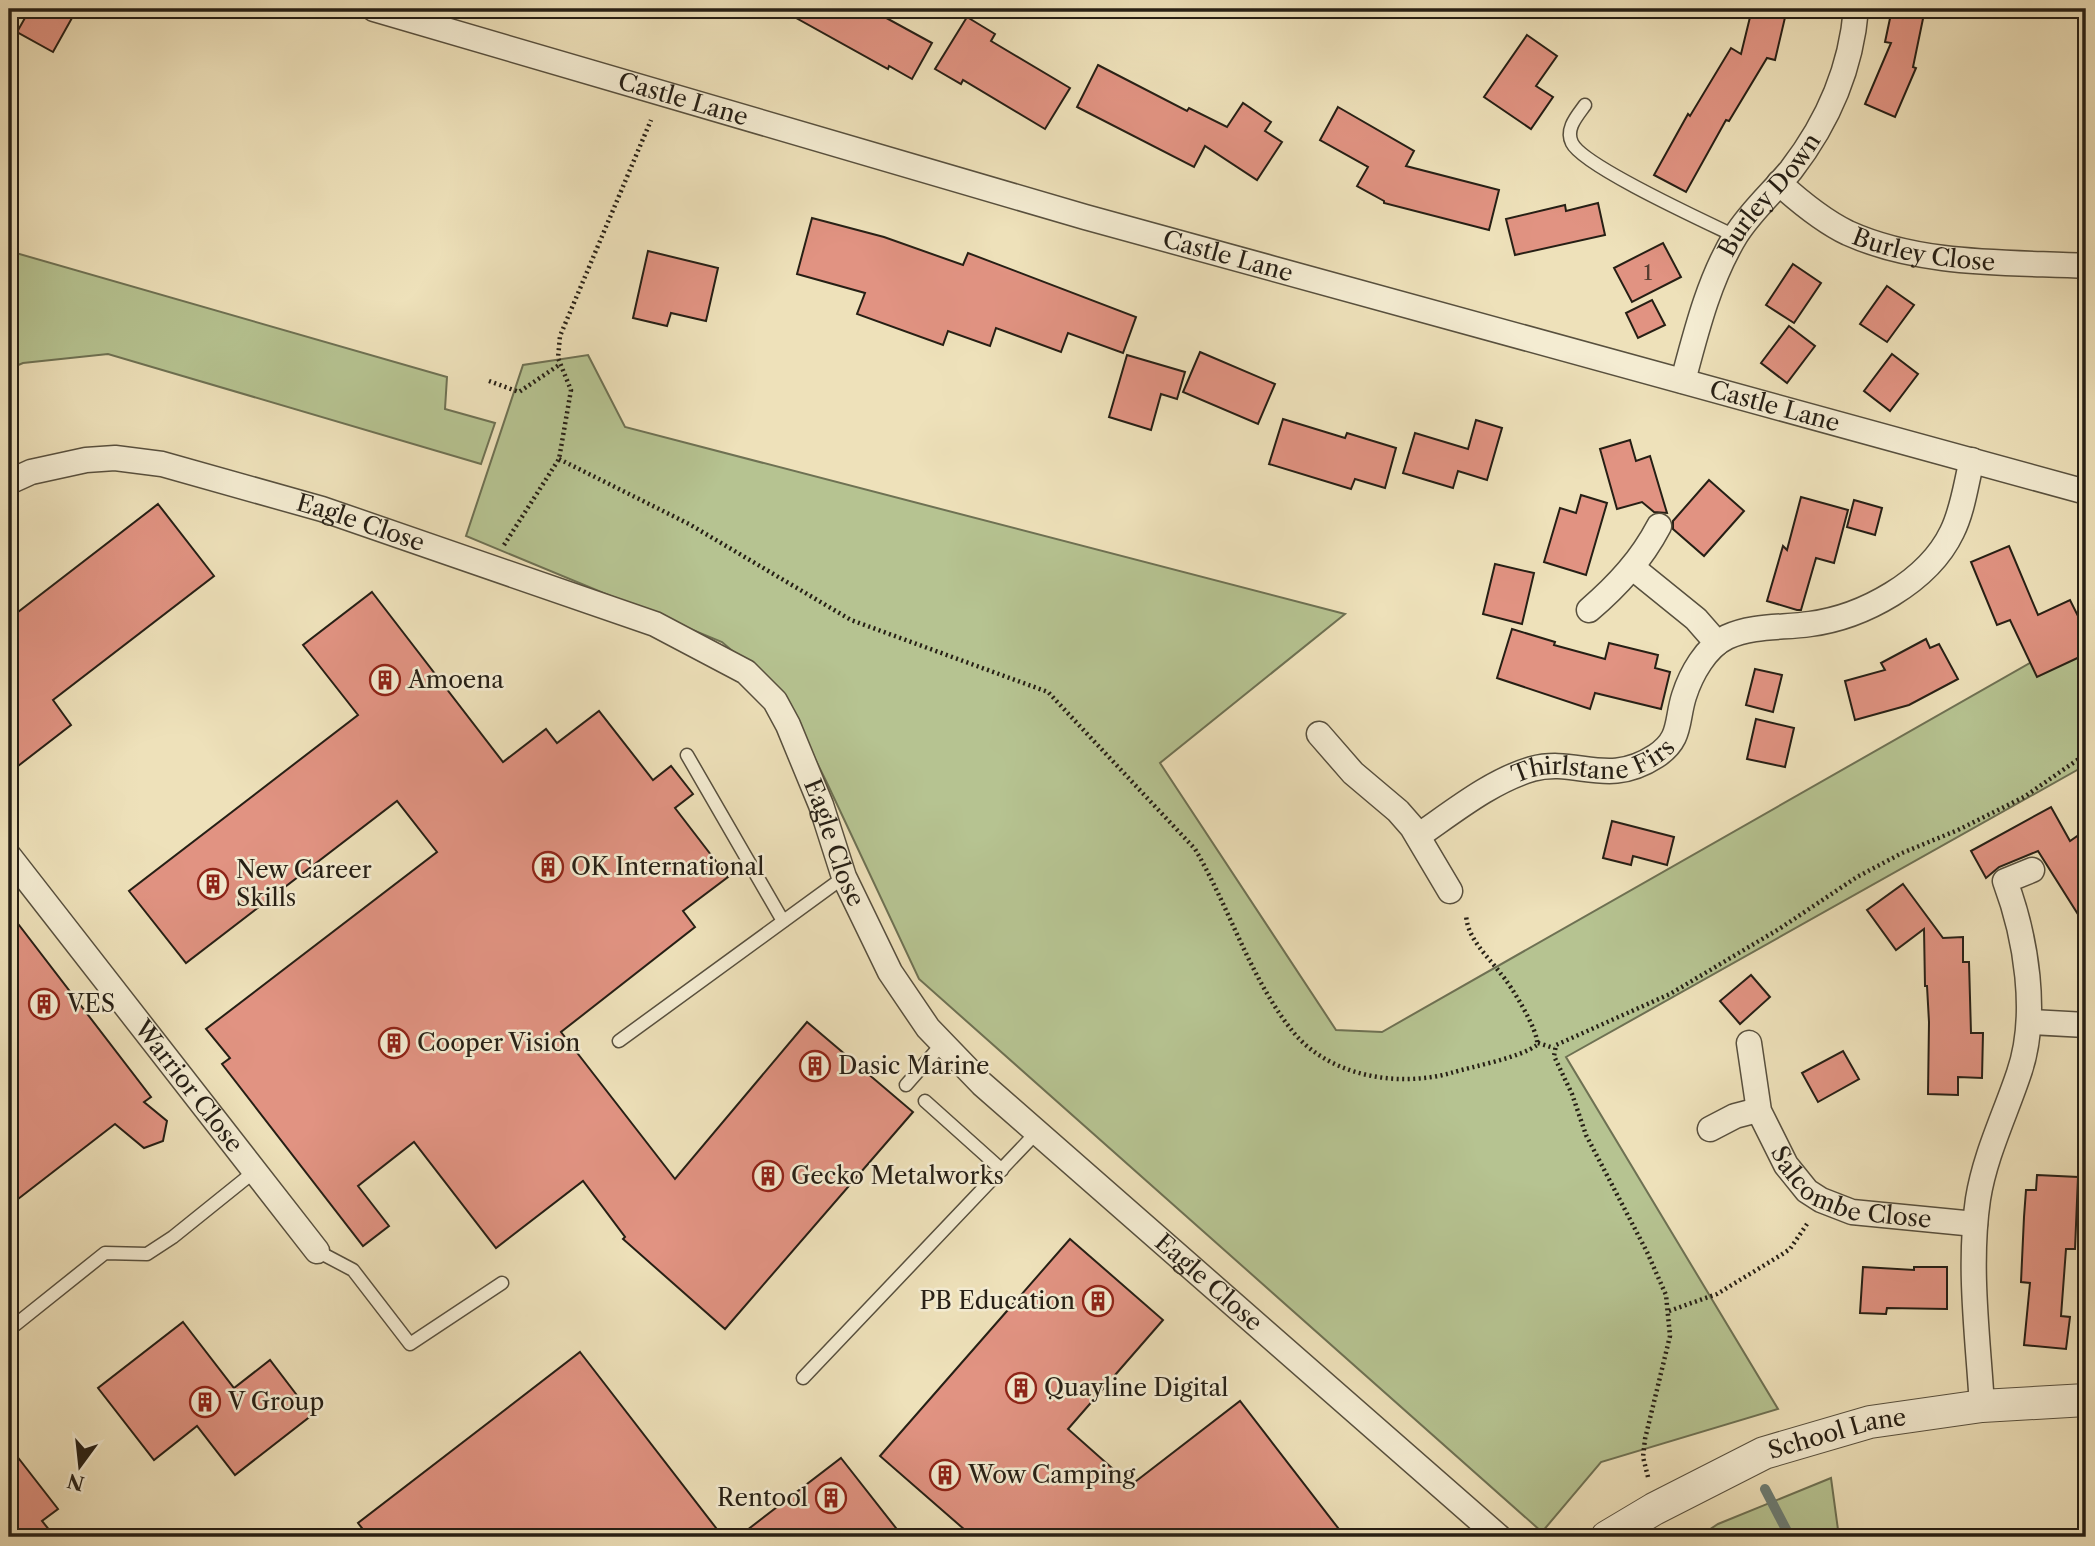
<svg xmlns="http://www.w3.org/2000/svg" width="2095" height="1546" font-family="'Libre Caslon Text',serif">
<rect width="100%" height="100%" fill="#eee1ba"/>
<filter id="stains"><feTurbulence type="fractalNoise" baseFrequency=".00286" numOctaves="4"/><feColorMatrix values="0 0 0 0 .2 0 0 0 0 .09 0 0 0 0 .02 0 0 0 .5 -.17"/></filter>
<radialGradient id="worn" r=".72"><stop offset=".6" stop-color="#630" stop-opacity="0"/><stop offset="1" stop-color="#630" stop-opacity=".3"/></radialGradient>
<g fill="#b6c391" stroke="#6e7153" stroke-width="2">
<polygon points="9,251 447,377 445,409 495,423 481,464 108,354 23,363 9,369"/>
<polygon points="588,355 625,427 1345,614 1160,763 1336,1030 1382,1032 2086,631 2086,765 1566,1057 1778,1409 1601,1462 1542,1532 919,979 827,783 783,694 722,642 466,536 523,365"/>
<polygon points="1831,1478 1839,1537 1698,1537 1718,1524"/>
</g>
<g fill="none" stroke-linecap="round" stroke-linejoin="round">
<polyline stroke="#6c7d75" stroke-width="10" points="1765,1489 1790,1537"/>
</g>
<g fill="#e19382" stroke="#261f15" stroke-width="2">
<polygon points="30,9 77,9 53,52 17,32"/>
<polygon points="780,9 870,9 932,43 912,79 889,66 888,69"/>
<polygon points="1752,9 1787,9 1775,60 1767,58 1729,121 1726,120 1686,192 1654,175 1688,114 1690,116 1731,48 1741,54"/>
<polygon points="1892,9 1925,9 1913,67 1916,68 1895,117 1865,104 1891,43 1885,42"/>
<polygon points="967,17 995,34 991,41 1070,88 1045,129 963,80 961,84 935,69"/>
<polygon points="1527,35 1557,56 1536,86 1553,97 1531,129 1484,97"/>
<polygon points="1098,65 1187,111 1189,108 1227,127 1243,103 1271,122 1265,131 1282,142 1257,180 1205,146 1194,167 1077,107"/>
<polygon points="1338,107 1414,151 1406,166 1499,190 1489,230 1384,203 1384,201 1357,186 1368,167 1320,140"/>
<polygon points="1598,203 1605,235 1515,255 1506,219 1565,205 1566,211"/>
<polygon points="812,218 884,237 963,265 968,253 1136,317 1123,353 1068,333 1061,352 996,328 990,346 948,331 943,345 857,314 865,293 797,274"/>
<polygon points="1663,243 1681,277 1632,302 1614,268"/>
<polygon points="648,251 718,268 706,321 671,313 667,326 633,318"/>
<polygon points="1793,264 1821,283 1794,323 1766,305"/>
<polygon points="1887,286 1914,305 1887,342 1860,324"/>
<polygon points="1652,300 1665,325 1638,338 1626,313"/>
<polygon points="1789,326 1815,346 1787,383 1761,363"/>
<polygon points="1200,352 1275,384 1258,424 1183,392"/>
<polygon points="1892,354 1918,374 1890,411 1864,391"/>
<polygon points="1127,355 1185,372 1177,399 1161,394 1151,430 1109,417"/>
<polygon points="1283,419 1345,438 1347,433 1396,448 1385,488 1355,479 1351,489 1269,464"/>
<polygon points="1476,420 1502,428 1487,480 1458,471 1453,488 1403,473 1415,433 1468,449"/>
<polygon points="1630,440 1636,461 1650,456 1667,513 1654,512 1642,502 1617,509 1600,449"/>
<polygon points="1709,480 1744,511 1704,556 1673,529 1673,521"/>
<polygon points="1581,495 1607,503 1586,575 1544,562 1560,508 1576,513"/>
<polygon points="1801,497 1848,510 1834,563 1816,558 1801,610 1797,610 1767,601 1783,546 1787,550"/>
<polygon points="1854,500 1882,508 1875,535 1847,527"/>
<polygon points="158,504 214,576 53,700 71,725 9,773 9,619"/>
<polygon points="2009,546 2038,615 2070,600 2086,632 2086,654 2037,677 2010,620 1997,625 1971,562"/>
<polygon points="1495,564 1534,573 1522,624 1483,614"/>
<polygon points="372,592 503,762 546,729 557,743 599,711 653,780 671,766 693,794 675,808 728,877 683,911 695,927 561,1032 675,1179 807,1022 913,1112 725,1329 623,1239 625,1237 583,1181 496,1248 414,1142 358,1186 389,1226 363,1246 222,1064 230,1058 206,1029 437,852 397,801 186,963 129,891 358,715 303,645"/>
<polygon points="1512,629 1555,642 1554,645 1605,659 1609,643 1658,655 1655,668 1670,672 1661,709 1595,693 1590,709 1497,678"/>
<polygon points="1926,639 1930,648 1939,644 1958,679 1909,705 1855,720 1845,681 1885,670 1881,663"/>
<polygon points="1755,669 1782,675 1773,712 1746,705"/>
<polygon points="1756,719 1794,728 1785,767 1747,759"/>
<polygon points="2051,807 2070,841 2086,830 2086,927 2038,851 1999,867 1986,878 1971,851"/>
<polygon points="1612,821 1674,837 1667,865 1633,856 1631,865 1603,858"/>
<polygon points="1903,884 1943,938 1963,937 1963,962 1969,962 1971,1033 1983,1033 1982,1078 1958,1077 1958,1095 1928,1094 1929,1022 1927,986 1925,986 1924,929 1896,950 1867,910"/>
<polygon points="9,912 151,1097 144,1102 167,1121 163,1141 144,1148 115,1124 9,1206"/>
<polygon points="1751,975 1770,997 1740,1024 1720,1001"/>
<polygon points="1843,1051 1859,1079 1818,1102 1802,1073"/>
<polygon points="2037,1175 2078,1177 2075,1249 2066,1249 2061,1316 2070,1317 2066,1349 2024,1345 2030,1283 2021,1282 2024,1217 2026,1190 2036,1190"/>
<polygon points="1070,1239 1163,1320 1068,1429 1131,1485 1240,1401 1345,1537 973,1537 880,1456"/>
<polygon points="1863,1267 1914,1270 1914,1267 1947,1267 1947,1309 1887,1308 1886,1314 1860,1313"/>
<polygon points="183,1322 234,1388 270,1360 312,1415 235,1475 197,1426 154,1460 98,1388"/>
<polygon points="580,1352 723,1537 369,1537 358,1523"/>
<polygon points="9,1446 58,1509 42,1521 55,1537 9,1537"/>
<polygon points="841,1458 903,1537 738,1537"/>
</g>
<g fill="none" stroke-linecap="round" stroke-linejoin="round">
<g stroke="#58503e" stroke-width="15">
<g id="service">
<path d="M1585,105C1577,116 1565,129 1572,143C1583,166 1706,222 1735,236"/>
<polyline points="687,755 783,921"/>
<polyline points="619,1041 844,877"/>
<polyline points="906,1085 942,1044"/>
<polyline points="925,1101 1002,1170"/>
<polyline points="317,1251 353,1270 410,1344 502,1283"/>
<polyline points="15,1325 105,1253 147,1254 173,1237 255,1171"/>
<polyline points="803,1378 1037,1132"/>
</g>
</g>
<g stroke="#58503e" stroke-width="27">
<g id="minor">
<path id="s1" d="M374,9L1085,217L2086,492"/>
<path id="s2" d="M1779,183C1800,202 1823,221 1848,233C1921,266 2008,262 2086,266"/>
<path id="s3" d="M1683,381C1696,332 1709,279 1736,235C1751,211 1773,192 1791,170C1828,122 1851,70 1856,9"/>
<path id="s4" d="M9,482L31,472L86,460L115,458L162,464L322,509L655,624L746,672L775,701L788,725L821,805L844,877L890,972L928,1028L982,1084L1499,1537"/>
<polyline points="1633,568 1696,619 1717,643"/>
<path d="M1589,610C1618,585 1641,560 1659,526"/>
<polyline points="1319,734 1353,773 1398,811 1412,827 1450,891"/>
<path id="s5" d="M1418,836C1453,812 1491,781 1532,769C1577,757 1607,788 1656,756C1682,739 1676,721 1684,696C1691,674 1706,647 1727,637C1753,625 1782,628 1810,624C1863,617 1928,582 1952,532C1963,510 1966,483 1972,460"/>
<path id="s6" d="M9,856L317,1251"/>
<polyline points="2030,1022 2086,1025"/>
<path id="s7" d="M1749,1043L1759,1111L1786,1165L1807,1191L1821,1200L1852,1212L1975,1224"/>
<polyline points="1710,1129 1735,1116 1758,1110"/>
<path d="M1982,1406C1978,1338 1968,1267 1978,1199C1985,1155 2005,1115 2019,1073C2039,1015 2026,937 2005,881L2032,870"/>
</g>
</g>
<g stroke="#58503e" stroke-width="34">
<g id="tertiary">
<path id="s8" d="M1607,1537L1654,1509L1764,1453L1870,1422L1982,1406L2086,1400"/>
</g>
</g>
<g stroke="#261f15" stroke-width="4.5" stroke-dasharray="2 3.5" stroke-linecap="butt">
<polyline points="489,381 519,392 559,365"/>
<path d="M559,459L689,524L851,620L1048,692L1195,849C1229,907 1249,975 1290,1028C1326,1076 1396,1088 1451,1073C1474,1066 1519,1058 1537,1045C1540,1033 1511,985 1501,974C1487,955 1467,939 1466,914"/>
<polyline points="504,545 559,459 571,390 558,358 560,336 651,120"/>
<polyline points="1538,1043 1554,1048"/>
<polyline points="1669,1311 1717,1294 1781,1255 1790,1249 1807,1224"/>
<polyline points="1648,1477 1643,1457 1645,1439 1670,1336 1666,1295 1647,1252 1586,1135 1572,1094 1554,1056 1556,1045 1670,994 1779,929 1857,877 1902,853 1958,830 2024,797 2086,754"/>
</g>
<use href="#service" stroke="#f4ecd2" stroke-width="12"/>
<use href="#minor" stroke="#f4ecd2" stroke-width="24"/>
<use href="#tertiary" stroke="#f4ecd2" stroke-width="32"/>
</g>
<defs>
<g id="building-ring" transform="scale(1.575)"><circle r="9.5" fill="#f4ecd2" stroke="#8f2418" stroke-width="1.5"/><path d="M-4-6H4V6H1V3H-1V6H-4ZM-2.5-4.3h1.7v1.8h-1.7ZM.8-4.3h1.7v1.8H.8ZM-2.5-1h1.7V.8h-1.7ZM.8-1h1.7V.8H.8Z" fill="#8f2418"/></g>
</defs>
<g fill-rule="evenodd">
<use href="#building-ring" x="385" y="680"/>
<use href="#building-ring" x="548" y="867"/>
<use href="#building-ring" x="213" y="884"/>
<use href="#building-ring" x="44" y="1004"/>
<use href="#building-ring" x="394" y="1043"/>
<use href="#building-ring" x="815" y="1066"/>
<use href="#building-ring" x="768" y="1176"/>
<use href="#building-ring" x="1098" y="1301"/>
<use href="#building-ring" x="1021" y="1388"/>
<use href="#building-ring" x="205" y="1402"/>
<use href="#building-ring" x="945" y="1475"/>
<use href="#building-ring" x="831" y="1498"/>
</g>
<g text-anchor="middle" stroke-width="5" stroke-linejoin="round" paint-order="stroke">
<g font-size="21" fill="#553c30">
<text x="1648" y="280">1</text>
</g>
<g font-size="24" fill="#261f15" stroke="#f4ecd2">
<text dy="8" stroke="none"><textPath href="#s1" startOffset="322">Castle Lane</textPath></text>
<text dy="8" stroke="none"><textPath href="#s3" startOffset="208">Burley Down</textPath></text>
<text dy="8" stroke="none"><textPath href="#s2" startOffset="164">Burley Close</textPath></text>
<text dy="8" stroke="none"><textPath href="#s1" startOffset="889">Castle Lane</textPath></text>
<text dy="8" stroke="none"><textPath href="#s1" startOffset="1456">Castle Lane</textPath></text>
<text dy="8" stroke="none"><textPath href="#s4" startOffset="364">Eagle Close</textPath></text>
<text dy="8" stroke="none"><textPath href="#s5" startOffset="196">Thirlstane Firs</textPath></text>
<text dy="8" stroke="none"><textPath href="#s4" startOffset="973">Eagle Close</textPath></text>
<text dy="8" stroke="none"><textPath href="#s6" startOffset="292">Warrior Close</textPath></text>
<text dy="8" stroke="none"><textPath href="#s7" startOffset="201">Salcombe Close</textPath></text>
<text dy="8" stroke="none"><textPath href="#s4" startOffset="1561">Eagle Close</textPath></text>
<text dy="8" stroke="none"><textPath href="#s8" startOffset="254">School Lane</textPath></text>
</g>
<g font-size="24" fill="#261f15" stroke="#f4ecd2" text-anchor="start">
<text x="408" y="688">Amoena</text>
<text x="571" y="875">OK International</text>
<text x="236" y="878">New Career<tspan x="236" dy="28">Skills</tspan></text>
<text x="67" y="1012">VES</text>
<text x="417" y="1051">Cooper Vision</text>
<text x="838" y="1074">Dasic Marine</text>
<text x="791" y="1184">Gecko Metalworks</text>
<text x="1075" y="1309" text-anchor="end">PB Education</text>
<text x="1044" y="1396">Quayline Digital</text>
<text x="228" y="1410">V Group</text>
<text x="968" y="1483">Wow Camping</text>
<text x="808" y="1506" text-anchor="end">Rentool</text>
</g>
</g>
<rect width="2095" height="1546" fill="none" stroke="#eee1ba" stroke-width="35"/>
<rect x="10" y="10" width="2074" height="1525" fill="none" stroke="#261f15" stroke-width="3.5"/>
<rect x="18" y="18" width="2060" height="1511" fill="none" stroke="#261f15" stroke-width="2"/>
<g transform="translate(80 1466) rotate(195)" stroke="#f4ecd2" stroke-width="5" paint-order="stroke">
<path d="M0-5L12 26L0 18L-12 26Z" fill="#261f15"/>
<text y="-10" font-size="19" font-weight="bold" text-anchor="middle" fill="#261f15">N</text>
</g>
<rect width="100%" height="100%" filter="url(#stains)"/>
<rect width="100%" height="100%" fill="url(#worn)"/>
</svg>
